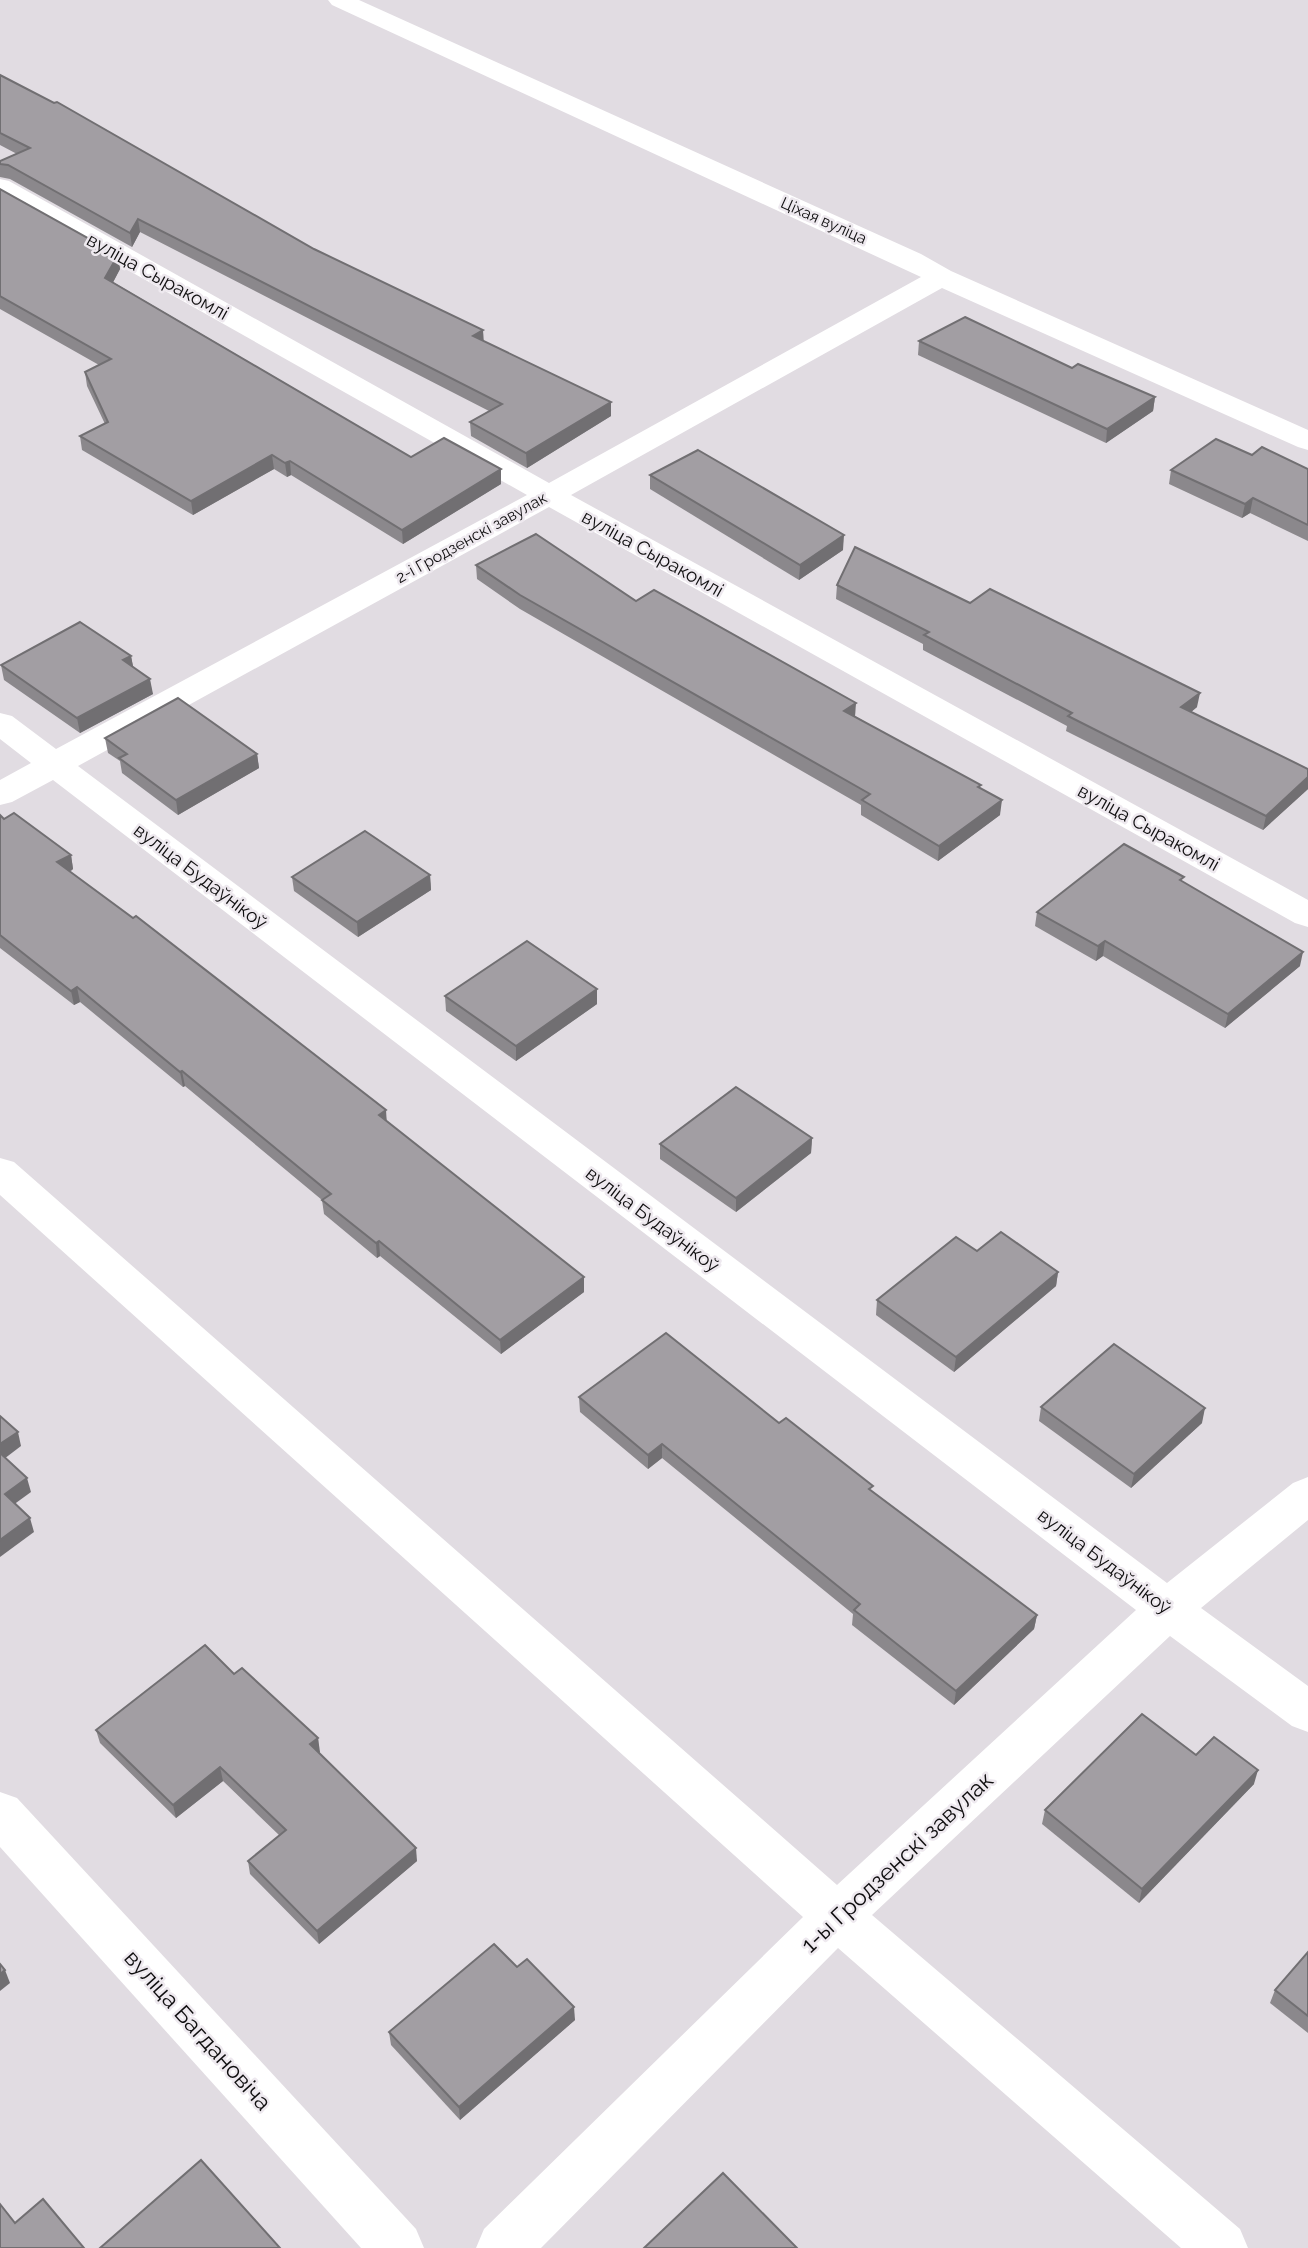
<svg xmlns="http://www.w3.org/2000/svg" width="1308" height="2248" font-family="Raleway,sans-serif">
<rect width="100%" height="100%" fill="#e1dce2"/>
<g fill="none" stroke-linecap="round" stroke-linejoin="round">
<g fill="#fff" fill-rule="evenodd">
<polygon points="328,0 359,0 921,254 951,271 1308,430 1308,450 1298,447 942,288 571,495 1308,900 1308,927 1295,923 549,507 78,766 1167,1583 1293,1483 1308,1477 1308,1520 1201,1608 1308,1686 1308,1732 1292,1726 1170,1636 872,1915 1240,2229 1248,2248 1181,2248 838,1948 541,2248 476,2248 484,2229 803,1917 0,1195 0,1158 14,1162 837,1885 1136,1610 53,780 12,802 0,805 0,780 31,763 0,739 0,713 12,716 56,749 527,495 0,198 0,179 9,181 549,483 921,277 332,5"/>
<polygon points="0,1792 17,1798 416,2229 424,2248 361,2248 0,1847"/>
</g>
</g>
<g fill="#8b888c">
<polygon points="0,75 314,249 483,341 611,402 611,416 527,468 471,436 470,422 489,411 140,232 132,247 10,179 0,177 0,161 17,154 0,145"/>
<polygon points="0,189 118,255 120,269 113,282 411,457 501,484 403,544 291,475 287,477 274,469 193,515 82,450 80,436 105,424 87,386 85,372 99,365 0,309"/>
<polygon points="919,341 1072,368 1155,397 1153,411 1106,443 918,355"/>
<polygon points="1252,455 1308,469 1308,541 1250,513 1242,518 1169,484 1171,470"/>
<polygon points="650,475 843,550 799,580 650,489"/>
<polygon points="476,565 636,601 855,716 980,788 1000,815 938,861 861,815 861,805 520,609 477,579"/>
<polygon points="837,585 970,603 1197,707 1191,712 1308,769 1308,789 1263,830 1066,731 1067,726 923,650 923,644 836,599"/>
<polygon points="131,656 133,667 153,694 80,733 4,680 1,665"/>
<polygon points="105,738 257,754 259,768 178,815 122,773 120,761 108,753"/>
<polygon points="0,815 4,819 71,855 73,869 70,872 387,1121 584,1292 501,1354 380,1256 377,1258 324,1214 322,1200 185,1086 183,1087 80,1002 74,1005 0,948"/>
<polygon points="430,875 431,890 358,937 294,891 292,877"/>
<polygon points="1183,882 1300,966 1225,1028 1103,956 1096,961 1035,926 1037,912"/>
<polygon points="445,996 597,1004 516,1061 446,1011"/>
<polygon points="812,1138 811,1153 736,1212 660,1159 660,1144"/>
<polygon points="1058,1272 1056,1286 954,1372 876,1315 877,1300"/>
<polygon points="579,1397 779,1423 872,1491 1037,1615 1034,1629 954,1705 852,1625 853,1614 662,1458 648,1469 580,1412"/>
<polygon points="1041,1407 1202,1423 1131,1488 1039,1421"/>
<polygon points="234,1674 318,1738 319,1753 417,1861 319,1944 250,1874 248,1861 279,1835 223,1781 176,1818 100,1743 96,1730"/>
<polygon points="1196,1755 1254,1784 1139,1903 1042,1824 1045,1810"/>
<polygon points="1308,1952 1308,2033 1270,2003 1275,1990"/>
<polygon points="517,1967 575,2020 460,2120 391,2045 389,2032"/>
</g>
<g fill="#716f72">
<polygon points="138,219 140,232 132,247 130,233"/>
<polygon points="118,255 120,269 108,292 105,278"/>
<polygon points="483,330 484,344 473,336"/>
<polygon points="1155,397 1153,411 1106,443 1107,429"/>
<polygon points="611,402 611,416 527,468 526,453"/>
<polygon points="272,455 274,469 193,515 191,501"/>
<polygon points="290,461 291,475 287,477 285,463"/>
<polygon points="501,469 501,484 403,544 402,530"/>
<polygon points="1253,498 1250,513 1242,518 1245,504"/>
<polygon points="844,535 843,550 799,580 800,565"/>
<polygon points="131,656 134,671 123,660"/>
<polygon points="150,679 153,694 80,733 77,718"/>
<polygon points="1200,693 1197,707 1179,722 1181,707"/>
<polygon points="856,703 855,717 844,711"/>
<polygon points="257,754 259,768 178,815 176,800"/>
<polygon points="1308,777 1308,789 1263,830 1266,816"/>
<polygon points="1002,800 1000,815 938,861 939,846"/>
<polygon points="71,855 73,869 60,877 57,862"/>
<polygon points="430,875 431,890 358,937 357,922"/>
<polygon points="1105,941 1103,956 1096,961 1098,946"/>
<polygon points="1303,952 1300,966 1225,1028 1228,1014"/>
<polygon points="77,987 80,1002 74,1005 71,991"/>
<polygon points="597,989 597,1004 516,1061 516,1046"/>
<polygon points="182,1071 185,1086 183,1087 180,1072"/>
<polygon points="386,1110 387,1125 379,1115"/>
<polygon points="812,1138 811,1153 736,1212 736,1198"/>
<polygon points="379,1241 380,1256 377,1258 376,1243"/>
<polygon points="1058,1272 1056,1286 954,1372 956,1357"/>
<polygon points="584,1277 584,1292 501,1354 500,1340"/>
<polygon points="1205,1408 1202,1423 1131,1488 1134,1474"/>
<polygon points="18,1432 21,1446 0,1462 0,1444"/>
<polygon points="662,1444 662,1458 648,1469 648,1455"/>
<polygon points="27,1478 31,1492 9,1508 5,1494"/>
<polygon points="30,1518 34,1532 0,1557 0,1540"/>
<polygon points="1037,1615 1034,1629 954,1705 956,1691"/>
<polygon points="318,1738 320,1752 313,1758 310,1744"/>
<polygon points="220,1767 223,1781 176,1818 173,1805"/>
<polygon points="1258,1770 1254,1784 1139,1903 1142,1889"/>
<polygon points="416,1848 417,1861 319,1944 317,1931"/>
<polygon points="5,1970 10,1983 0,1991 0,1974"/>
<polygon points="574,2007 575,2020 460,2120 459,2107"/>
</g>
<g fill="#a29ea3" stroke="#716f72" stroke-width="2">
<polygon points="0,75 54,103 57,102 314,249 483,330 473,336 611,402 526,453 470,422 502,404 138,219 130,233 8,165 0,164 0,161 30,148 0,133"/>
<polygon points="0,189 118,255 105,278 411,457 444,438 501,469 402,530 290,461 285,463 272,455 191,501 80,436 108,422 85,372 111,359 0,296"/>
<polygon points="965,317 1072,368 1078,364 1155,397 1107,429 919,341"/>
<polygon points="1216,439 1252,455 1262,447 1308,469 1308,525 1253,498 1245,504 1171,470"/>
<polygon points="698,450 844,535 800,565 650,475"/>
<polygon points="536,534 636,601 654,590 856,703 844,711 981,785 978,787 1002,800 939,846 862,800 870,794 520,595 476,565"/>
<polygon points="855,547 970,603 990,589 1200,693 1181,707 1308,769 1308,777 1266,816 1068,716 1072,713 924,635 929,632 837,585"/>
<polygon points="80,622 131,656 123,660 150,679 77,718 1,665"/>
<polygon points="178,698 257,754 176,800 119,758 127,754 105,738"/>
<polygon points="14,813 71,855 57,862 133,918 136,916 386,1110 379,1115 584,1277 500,1340 379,1241 376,1243 322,1200 331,1194 182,1071 180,1072 77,987 71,991 0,935 0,815 4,819"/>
<polygon points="365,831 430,875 357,922 292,877"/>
<polygon points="1124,844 1184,877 1180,880 1303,952 1228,1014 1105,941 1098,946 1037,912"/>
<polygon points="527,941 597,989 516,1046 445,996"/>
<polygon points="736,1087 812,1138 736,1198 660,1144"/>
<polygon points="1001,1232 1058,1272 956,1357 877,1300 956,1237 977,1251"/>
<polygon points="666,1333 779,1423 786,1418 873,1486 869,1489 1037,1615 956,1691 854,1610 860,1604 662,1444 648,1455 579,1397"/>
<polygon points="1114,1344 1205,1408 1134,1474 1041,1407"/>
<polygon points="0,1416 18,1432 0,1444"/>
<polygon points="0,1453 27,1478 5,1494 30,1518 0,1540"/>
<polygon points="205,1645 234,1674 242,1668 318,1738 310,1744 416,1848 317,1931 248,1861 286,1830 220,1767 173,1805 96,1730"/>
<polygon points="1142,1714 1196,1755 1214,1737 1258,1770 1142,1889 1045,1810"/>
<polygon points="494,1944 517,1967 527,1959 574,2007 459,2107 389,2032"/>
<polygon points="1308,1952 1308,2016 1275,1990"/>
<polygon points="0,1964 5,1970 0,1974"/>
<polygon points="201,2160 280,2248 100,2248"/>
<polygon points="723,2173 797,2248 644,2248"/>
<polygon points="43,2199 84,2248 0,2248 0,2204 15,2223"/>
</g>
<g text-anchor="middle" stroke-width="5" stroke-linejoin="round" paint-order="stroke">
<g font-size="16" fill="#0f0e0f" stroke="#eee9ef">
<text transform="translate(824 220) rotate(24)" y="6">Ціхая вуліца</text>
<text transform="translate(471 537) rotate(-29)" y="6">2-і Гродзенскі завулак</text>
</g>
<g font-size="19" fill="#0f0e0f" stroke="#eee9ef">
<text transform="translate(158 276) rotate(29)" y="7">вуліца Сыракомлі</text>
<text transform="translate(653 553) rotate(29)" y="7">вуліца Сыракомлі</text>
<text transform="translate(1149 827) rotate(29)" y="7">вуліца Сыракомлі</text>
<text transform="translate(201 876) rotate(37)" y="7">вуліца Будаўнікоў</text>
<text transform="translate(653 1219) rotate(37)" y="7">вуліца Будаўнікоў</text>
<text transform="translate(1105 1561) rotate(37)" y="7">вуліца Будаўнікоў</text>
</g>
<g font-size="23" fill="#0f0e0f" stroke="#eee9ef">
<text transform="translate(897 1862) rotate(-43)" y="8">1-ы Гродзенскі завулак</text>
<text transform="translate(198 2030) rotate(48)" y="8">вуліца Багдановіча</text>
</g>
</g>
</svg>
